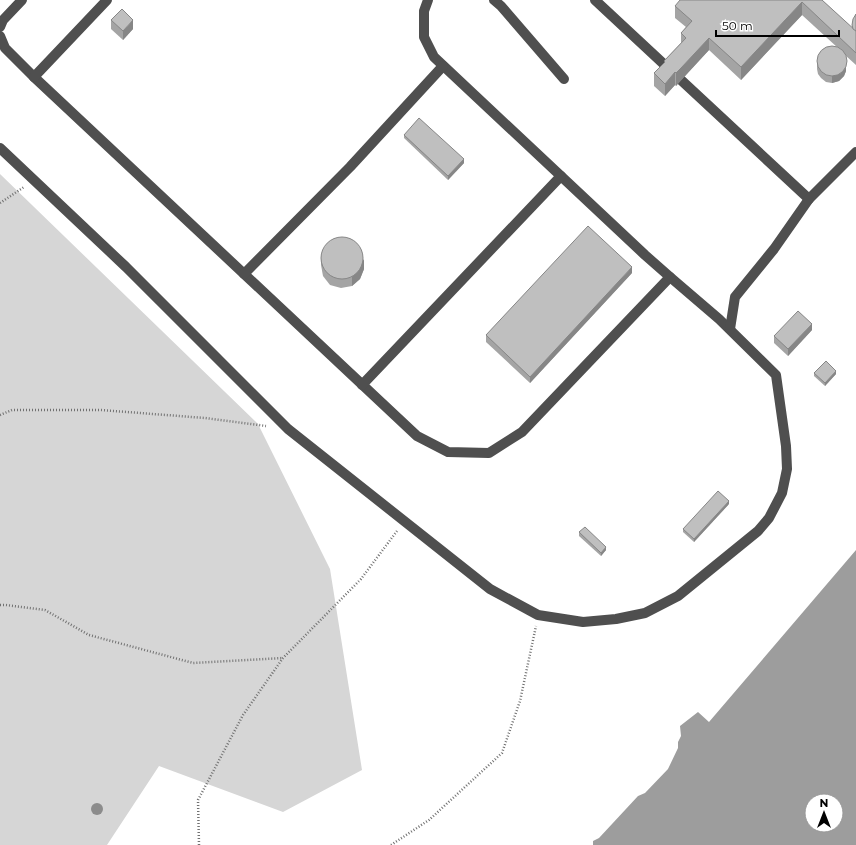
<svg xmlns="http://www.w3.org/2000/svg" width="856" height="845" font-family="Montserrat,sans-serif">
<rect width="100%" height="100%" fill="#fff"/>
<polygon fill="#d6d6d6" points="0,174 258,424 330,569 362,770 283,812 159,766 107,845 0,845"/>
<path fill="#9d9d9d" fill-rule="evenodd" d="M856,550V845H593V841L599,838L638,796L645,793L668,769L678,748V742L681,736L680,726L698,712L709,722ZM812,801H836V825H812Z"/>
<g fill="none" stroke-linecap="round" stroke-linejoin="round">
<g stroke="#717171" stroke-width="2.5" stroke-dasharray="1 2" stroke-linecap="butt">
<polyline points="0,203 24,187"/>
<polyline points="0,415 12,410 101,410 205,418 266,426"/>
<polyline points="0,605 6,605 45,610 89,635 193,663 283,658"/>
<polyline points="199,845 198,800 243,715 283,658 361,579 397,531"/>
<polyline points="391,845 429,820 502,753 520,701 536,626"/>
</g>
<g stroke="#4f4f4f" stroke-width="10">
<polyline points="494,0 501,6 564,79"/>
<polyline points="595,0 668,68"/>
<polyline points="0,27 3,20 22,0"/>
<polyline points="0,36 5,48 34,77 417,436 448,452 489,453 522,432 670,277"/>
<polyline points="34,77 107,0"/>
<polyline points="681,80 809,199"/>
<polyline points="0,148 126,267 288,429 490,589 538,615 583,622 616,619 645,613 678,596 758,531 769,518 782,493 787,469 786,446 776,375 719,319 670,277 645,255 434,57 424,37 424,11 428,0"/>
<polyline points="244,274 350,167 443,66"/>
<polyline points="730,329 735,297 774,249 809,199 856,152"/>
<polyline points="362,385 561,176"/>
</g>
</g>
<circle fill="#8c8c8c" cx="97" cy="809" r="6"/>
<g fill="#a4a4a4">
<polygon points="822,0 852,28 852,25 856,14 856,65 845,55 846,71 844,76 839,81 832,83 826,82 821,78 818,74 817,69 817,62 838,48 802,15 741,80 709,50 681,80 676,86 675,85 665,96 654,86 654,73 664,63 664,61 681,43 681,33 686,27 675,18 675,6"/>
<polygon points="111,20 133,29 123,40 111,29"/>
<polygon points="404,135 464,163 448,180 404,138"/>
<polygon points="321,256 364,269 360,279 352,286 341,288 330,285 323,276 321,265"/>
<polygon points="632,273 530,383 486,342 486,335"/>
<polygon points="812,330 788,356 774,343 774,336"/>
<polygon points="814,373 836,374 825,386 814,376"/>
<polygon points="729,504 694,542 683,532 683,529"/>
<polygon points="579,532 606,550 601,556 579,536"/>
</g>
<g fill="#868686">
<polygon points="802,2 802,15 741,80 741,67"/>
<polygon points="133,20 133,29 123,40 123,31"/>
<polygon points="709,38 709,50 676,86 676,73"/>
<polygon points="846,64 846,71 844,76 839,81 832,83 832,76"/>
<polygon points="675,72 675,85 665,96 665,84"/>
<polygon points="464,159 464,163 448,180 448,176"/>
<polygon points="364,259 364,269 360,279 352,286 352,277"/>
<polygon points="632,267 632,273 530,383 530,377"/>
<polygon points="812,324 812,330 788,356 788,349"/>
<polygon points="836,371 836,374 825,386 825,383"/>
<polygon points="729,501 729,504 694,542 694,539"/>
<polygon points="606,547 606,550 601,556 601,553"/>
</g>
<g fill="#bfbfbf" stroke="#868686">
<polygon points="680,0 822,0 856,31 856,53 802,2 741,67 709,38 681,68 676,73 675,72 665,84 654,73 665,62 664,61 686,38 681,33 692,21 675,6"/>
<polygon points="122,9 133,20 123,31 111,20"/>
<polygon points="856,14 856,31 853,29 852,25 853,19"/>
<circle cx="832" cy="61" r="15"/>
<polygon points="419,118 464,159 448,176 404,135"/>
<polygon points="588,226 632,267 530,377 486,335"/>
<circle cx="342" cy="258" r="21"/>
<polygon points="798,311 812,324 788,349 774,336"/>
<polygon points="826,361 836,371 825,383 814,373"/>
<polygon points="718,491 729,501 694,539 683,529"/>
<polygon points="585,527 606,547 601,553 579,532"/>
</g>
<g transform="translate(824 813)"><circle r="19" fill="#ffffff" stroke="#999999"/>
<path d="M0-3L7 15L0 10L-7 15Z" fill="#000000"/>
<text y="-6" font-size="11" font-weight="bold" text-anchor="middle" fill="#000000">N</text>
</g>
<path d="M716 30v6h123v-6" fill="none" stroke="#000000" stroke-width="2"/>
<text x="722" y="30" font-size="12" fill="#000000" stroke="#ffffff" stroke-width="3" paint-order="stroke">50 m</text>
</svg>
